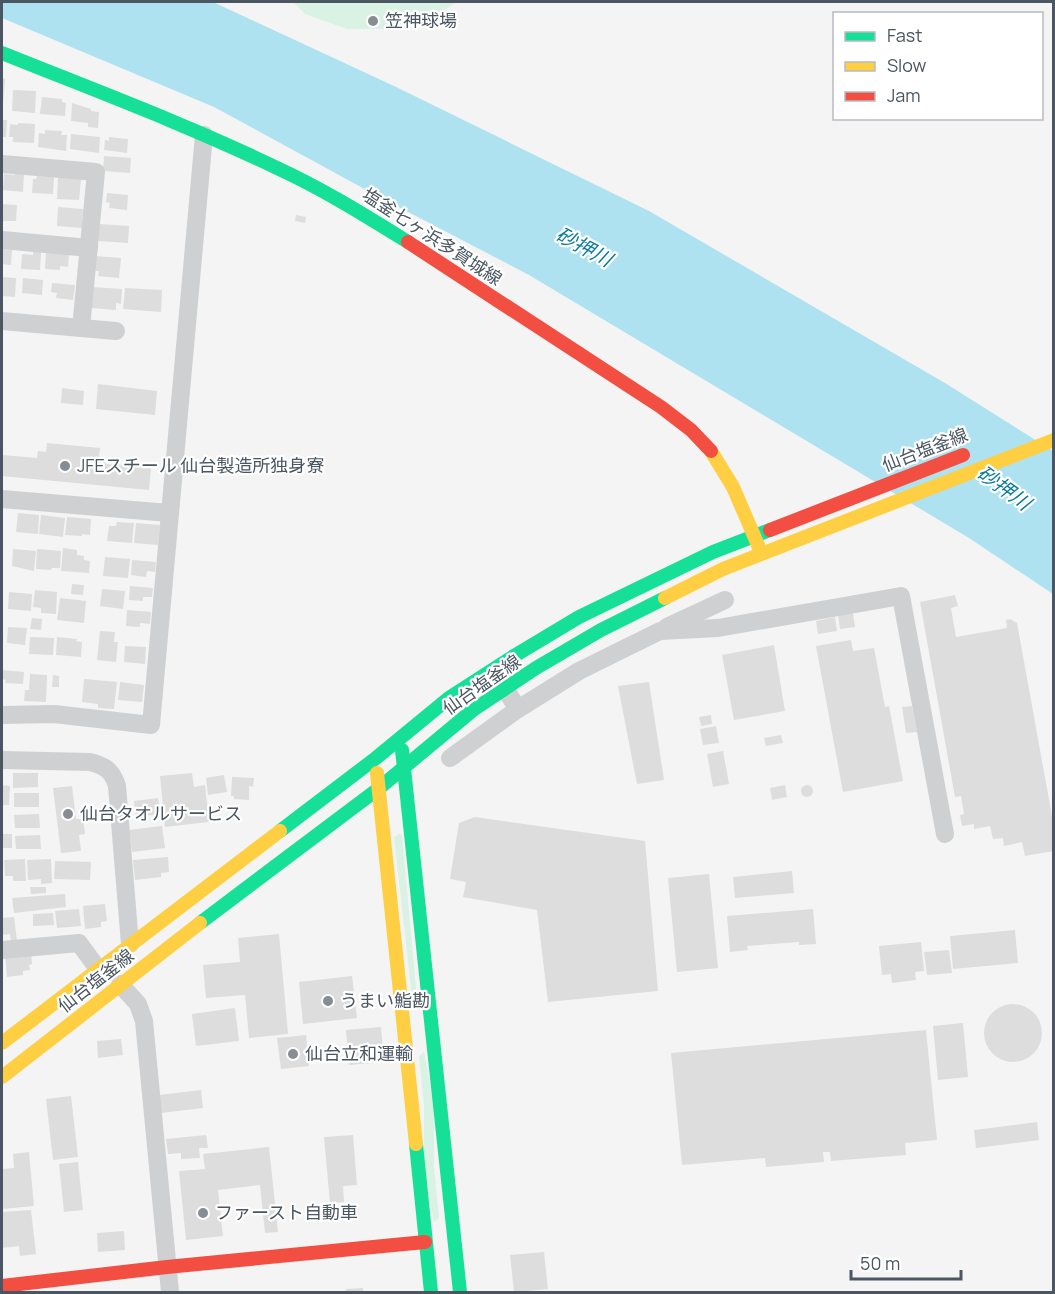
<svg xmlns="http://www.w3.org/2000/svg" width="1055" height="1294" font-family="Manrope,'Noto Sans JP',sans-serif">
<rect width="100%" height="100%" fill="#f4f4f4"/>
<g fill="#d9f2e3">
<polygon points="293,2 456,2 446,9 403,29 347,29 305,14"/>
<polygon points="399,834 402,835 417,999 412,997 394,837"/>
<polygon points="424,1052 434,1106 434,1167 439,1218 434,1222 424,1167 424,1106 419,1056"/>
</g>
<polygon fill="#aee2f0" points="2,2 213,2 394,86 649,211 945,383 1053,451 1053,594 969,538 529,275 372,193 214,107 2,18"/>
<g fill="#ddddde">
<polygon points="2,78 5,79 3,103 2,103"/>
<polygon points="13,90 36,91 35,113 12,111"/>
<polygon points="42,97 62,99 62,102 66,103 65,116 40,114"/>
<polygon points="72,103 91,109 91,111 99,112 98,128 88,127 88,123 71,121"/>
<polygon points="2,120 7,120 6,137 2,137"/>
<polygon points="18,123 35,124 34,143 13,142 13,137 9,137 10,124 18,125"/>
<polygon points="45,130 62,131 61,135 67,135 66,151 38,147 39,133 45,134"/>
<polygon points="71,134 100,137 99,153 70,149"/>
<polygon points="109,137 128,139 127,153 104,150 105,140 109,141"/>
<polygon points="104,156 131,158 130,173 103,171"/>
<polygon points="15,172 24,173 23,192 3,190 4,174 15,175"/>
<polygon points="37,176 54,177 53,194 32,193 33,179 36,179"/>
<polygon points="58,177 81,179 79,200 57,199"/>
<polygon points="107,193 128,195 127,210 109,208 110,203 106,202"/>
<polygon points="2,204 17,205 16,221 2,221"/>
<polygon points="58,207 83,209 82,228 57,226"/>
<polygon points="296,215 306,217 305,223 295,221"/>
<polygon points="99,224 129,226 128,243 98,241"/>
<polygon points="2,249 12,250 11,265 2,264"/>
<polygon points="33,251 41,252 40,270 21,269 22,254 33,255"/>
<polygon points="46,252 69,254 68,267 60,266 60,270 45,269"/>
<polygon points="96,256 121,258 119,278 98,276 99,271 94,271"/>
<polygon points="2,277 16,278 15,297 2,296"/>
<polygon points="23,278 43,280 42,295 22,293"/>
<polygon points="52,283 75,285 73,300 56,298 57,293 51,292"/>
<polygon points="92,287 122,289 121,304 116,303 116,310 91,308"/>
<polygon points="125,288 162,290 161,312 123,309"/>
<polygon points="98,384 157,391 155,415 96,409"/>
<polygon points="62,388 84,391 83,405 61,403"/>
<polygon points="47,443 100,448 99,457 106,457 106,464 151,468 149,490 2,476 2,455 37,458 38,451 46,452"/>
<polygon points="18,513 39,515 38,534 16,532"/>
<polygon points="41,515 65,518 63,537 39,534"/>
<polygon points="67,517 91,519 90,535 82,534 82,536 65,535"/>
<polygon points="117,522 134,523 132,543 107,541 109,526 116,526"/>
<polygon points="136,523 160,525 158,545 134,543"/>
<polygon points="63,548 77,550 77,555 84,556 84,560 90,561 89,573 61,571"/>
<polygon points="13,549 36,551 34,571 12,566"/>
<polygon points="37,549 61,551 60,568 52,568 51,570 36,569"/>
<polygon points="105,557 130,559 128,578 103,576"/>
<polygon points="132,560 156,562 155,572 147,571 146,577 131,575"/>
<polygon points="72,584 84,585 83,595 71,594"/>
<polygon points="130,586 153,588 152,597 143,597 143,601 129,600"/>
<polygon points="102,589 125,591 123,609 100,606"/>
<polygon points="35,590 57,592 56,614 41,613 41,608 33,607"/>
<polygon points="9,592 32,594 31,611 8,609"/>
<polygon points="955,595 958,606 951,608 956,637 1007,628 1006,620 1010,619 1017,623 1054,827 1054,851 1025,856 1022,842 1004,846 1003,838 993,839 990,826 974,829 974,824 962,826 960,815 964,814 961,796 955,797 920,602"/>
<polygon points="60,598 86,601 84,623 57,620"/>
<polygon points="127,610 151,612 150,624 140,623 140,627 126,626"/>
<polygon points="853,613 855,627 840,629 838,615"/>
<polygon points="835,617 837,631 818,634 816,621"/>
<polygon points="32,618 42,619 41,630 30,629"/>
<polygon points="8,627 27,628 25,645 7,643"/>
<polygon points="100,631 115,632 114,642 118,642 116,662 97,660"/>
<polygon points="30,637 54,638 53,655 29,654"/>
<polygon points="57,637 77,639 76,641 82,642 81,657 56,655"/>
<polygon points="851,640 853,651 874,648 885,707 889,706 903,781 843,792 816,646"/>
<polygon points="774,645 785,711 734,720 722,655"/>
<polygon points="125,646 146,647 145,664 124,662"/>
<polygon points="2,670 24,672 23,684 5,683 6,680 2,679"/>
<polygon points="30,674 47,675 46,702 24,701 25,690 29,690"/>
<polygon points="53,675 59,676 59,687 52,687"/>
<polygon points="84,679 117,682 114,709 98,708 98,704 82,702"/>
<polygon points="120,682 144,685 142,702 118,700"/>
<polygon points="649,682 664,780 637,784 618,686"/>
<polygon points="912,706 917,732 906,733 902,707"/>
<polygon points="711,715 712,724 701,726 699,717"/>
<polygon points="716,726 719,743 703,745 700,729"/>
<polygon points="781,735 783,743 766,746 764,738"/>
<polygon points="723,751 729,784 713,787 707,754"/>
<polygon points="13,773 38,773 38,787 13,788"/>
<polygon points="192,773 194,787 205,785 209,822 165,827 160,776"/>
<polygon points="224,775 227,792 208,795 206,778"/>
<polygon points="232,777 254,778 253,787 249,786 249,800 234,799 234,796 231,796"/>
<circle cx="807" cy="791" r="6"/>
<polygon points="2,785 10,786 9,805 2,805"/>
<polygon points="785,785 787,797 772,800 770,788"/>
<polygon points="72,786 76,819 83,819 85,834 79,835 81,851 61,853 53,788"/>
<rect x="14" y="793" width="25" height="14"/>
<polygon points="158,798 161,814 136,817 134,801"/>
<polygon points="39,814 40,828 15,828 14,815"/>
<polygon points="475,817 645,841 658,991 548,1002 537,910 463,897 466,882 450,879 459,823"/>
<polygon points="162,826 165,848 132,852 129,830"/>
<rect x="2" y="834" width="10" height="14"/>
<polygon points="40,835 41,849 16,849 15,836"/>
<polygon points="168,857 169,872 161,873 161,877 135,880 133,860"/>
<polygon points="25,859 26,881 13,881 13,876 5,876 4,860"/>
<polygon points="51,859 52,883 41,884 41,879 28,880 27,860"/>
<polygon points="55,861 91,862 90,880 54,879"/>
<polygon points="792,871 794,893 735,898 733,877"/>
<polygon points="709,874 718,968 677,972 668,878"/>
<polygon points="30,887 46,887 46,893 31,894"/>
<polygon points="65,894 66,907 14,913 12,898"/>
<polygon points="105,904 107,921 101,922 101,927 85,929 83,906"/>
<polygon points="79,909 81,926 57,928 55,911"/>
<polygon points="813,909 816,944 799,945 799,942 747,946 748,950 730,952 727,916"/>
<polygon points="53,913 54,925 33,926 33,914"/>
<polygon points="14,917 17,941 11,942 10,934 2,935 2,918"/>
<polygon points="1015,930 1018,963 953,969 950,936"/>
<polygon points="279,934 288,1034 249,1038 245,995 206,998 203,965 240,962 238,938"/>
<polygon points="921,942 924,971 915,972 916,980 892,983 891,974 882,975 879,946"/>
<polygon points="949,950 952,973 927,975 924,952"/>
<polygon points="31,952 32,964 29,965 30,970 23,971 23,975 7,977 5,954"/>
<polygon points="352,976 357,1018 303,1024 299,982"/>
<circle cx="1013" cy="1033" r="29"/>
<polygon points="235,1008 239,1041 196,1046 192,1014"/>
<polygon points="963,1023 968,1077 938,1080 933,1026"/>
<polygon points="381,1027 384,1062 349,1065 346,1030"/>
<polygon points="926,1030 937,1140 905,1143 906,1155 831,1161 830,1152 823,1152 824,1162 766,1167 765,1158 682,1165 671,1053"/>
<polygon points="306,1035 309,1066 281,1069 277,1038"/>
<polygon points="121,1039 123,1055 98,1058 97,1041"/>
<polygon points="201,1090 203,1108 161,1113 159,1095"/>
<polygon points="71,1096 78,1157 53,1160 46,1099"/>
<polygon points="1037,1122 1039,1140 976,1148 974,1130"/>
<polygon points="206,1135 208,1148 199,1148 200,1158 181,1159 181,1153 168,1154 166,1139"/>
<polygon points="353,1135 357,1185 343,1186 344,1202 330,1203 324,1137"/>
<polygon points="269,1147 278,1232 265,1233 260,1185 218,1190 223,1236 186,1240 179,1171 205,1169 203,1154"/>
<polygon points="29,1152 34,1206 2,1209 2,1169 14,1168 13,1154"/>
<polygon points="78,1162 83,1210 64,1212 59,1164"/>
<polygon points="31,1210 36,1254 20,1256 19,1246 2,1248 2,1212"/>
<polygon points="124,1231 125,1250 98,1252 97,1233"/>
<polygon points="544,1252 548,1289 514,1292 510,1255"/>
<polygon points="363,1288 363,1292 346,1292 346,1289"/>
</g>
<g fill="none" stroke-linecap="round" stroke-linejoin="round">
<g stroke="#ced0d2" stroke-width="18">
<polyline points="2,164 96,172 81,328 2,321"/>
<polyline points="2,240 89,248"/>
<polyline points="81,328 116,331"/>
<polyline points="2,499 169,513"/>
<polyline points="667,627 725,600"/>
<polyline points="505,689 518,709 579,671 660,631 718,628 901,596 945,834"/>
<polyline points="2,715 54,714 151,725 204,135"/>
<polyline points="450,758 518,709"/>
<path d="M2,760L90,762C105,766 112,770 117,786L130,944"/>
<polyline points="2,950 79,943 98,969"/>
<polyline points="120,984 138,1004 144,1021 170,1292"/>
</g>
<g stroke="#16e098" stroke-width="14">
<path d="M2,53C94,90 188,125 277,168C323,189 366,216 408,242"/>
<polyline points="402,750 460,1292"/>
<polyline points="280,831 376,758 449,698 514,656 579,617 713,552 770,530"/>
<polyline points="200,923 378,789 473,710 536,668 601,630 665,598"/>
<polyline points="416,1144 431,1292"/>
</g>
<g stroke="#ffcf43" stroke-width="14">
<polyline points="711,451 733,487 761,552"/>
<polyline points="665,598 723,569 1054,440"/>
<polyline points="377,773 416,1144"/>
<polyline points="2,1043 280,831"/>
<polyline points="2,1077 200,923"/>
</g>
<g stroke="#f24e42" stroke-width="14">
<polyline points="408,242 661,407 691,430 711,451"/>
<polyline points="770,530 963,455"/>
<polyline points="2,1286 167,1267 425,1242"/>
</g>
</g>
<g fill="#868d94" stroke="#fff" stroke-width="2">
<circle cx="373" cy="21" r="6"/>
<circle cx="65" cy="466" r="6"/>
<circle cx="68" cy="814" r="6"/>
<circle cx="328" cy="1001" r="6"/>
<circle cx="293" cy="1054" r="6"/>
<circle cx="203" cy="1213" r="6"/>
</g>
<g text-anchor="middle" stroke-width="4.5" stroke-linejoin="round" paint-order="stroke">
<g font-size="18" fill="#4a5661" stroke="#fff" text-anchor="start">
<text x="385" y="27">笠神球場</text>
<text x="77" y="472">JFEスチール 仙台製造所独身寮</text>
<text x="80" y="820">仙台タオルサービス</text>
<text x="340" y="1007">うまい鮨勘</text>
<text x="305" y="1060">仙台立和運輸</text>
<text x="215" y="1219">ファースト自動車</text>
</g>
<g font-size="18" fill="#4a5661" stroke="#fff">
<text transform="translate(432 237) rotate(33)" y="6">塩釜七ヶ浜多賀城線</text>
<text transform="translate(925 450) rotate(-21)" y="6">仙台塩釜線</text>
<text transform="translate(482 685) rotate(-35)" y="6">仙台塩釜線</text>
<text transform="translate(96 981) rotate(-38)" y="6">仙台塩釜線</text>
</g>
<g font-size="20" font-style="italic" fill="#0c7c9b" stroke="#fff">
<text transform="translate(584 247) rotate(28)" y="7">砂押川</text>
<text transform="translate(1004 488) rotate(36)" y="7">砂押川</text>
</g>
</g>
<rect width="1055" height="1294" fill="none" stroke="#4a5661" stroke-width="6"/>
<rect x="833" y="12" width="210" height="108" fill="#ffffff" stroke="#b7bbc0" stroke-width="1.5"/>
<rect x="845" y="32" width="30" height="9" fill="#16e098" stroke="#b7bbc0" stroke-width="1.5"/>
<text x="887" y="42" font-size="18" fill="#4a5661">Fast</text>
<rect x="845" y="62" width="30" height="9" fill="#ffcf43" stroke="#b7bbc0" stroke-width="1.5"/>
<text x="887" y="72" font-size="18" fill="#4a5661">Slow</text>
<rect x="845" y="92" width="30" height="9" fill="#f24e42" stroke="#b7bbc0" stroke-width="1.5"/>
<text x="887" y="102" font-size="18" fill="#4a5661">Jam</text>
<path d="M851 1270v9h110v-9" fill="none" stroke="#4a5661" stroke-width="3"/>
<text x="860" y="1270" font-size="18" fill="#4a5661" stroke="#ffffff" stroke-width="4.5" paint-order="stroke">50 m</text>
</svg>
